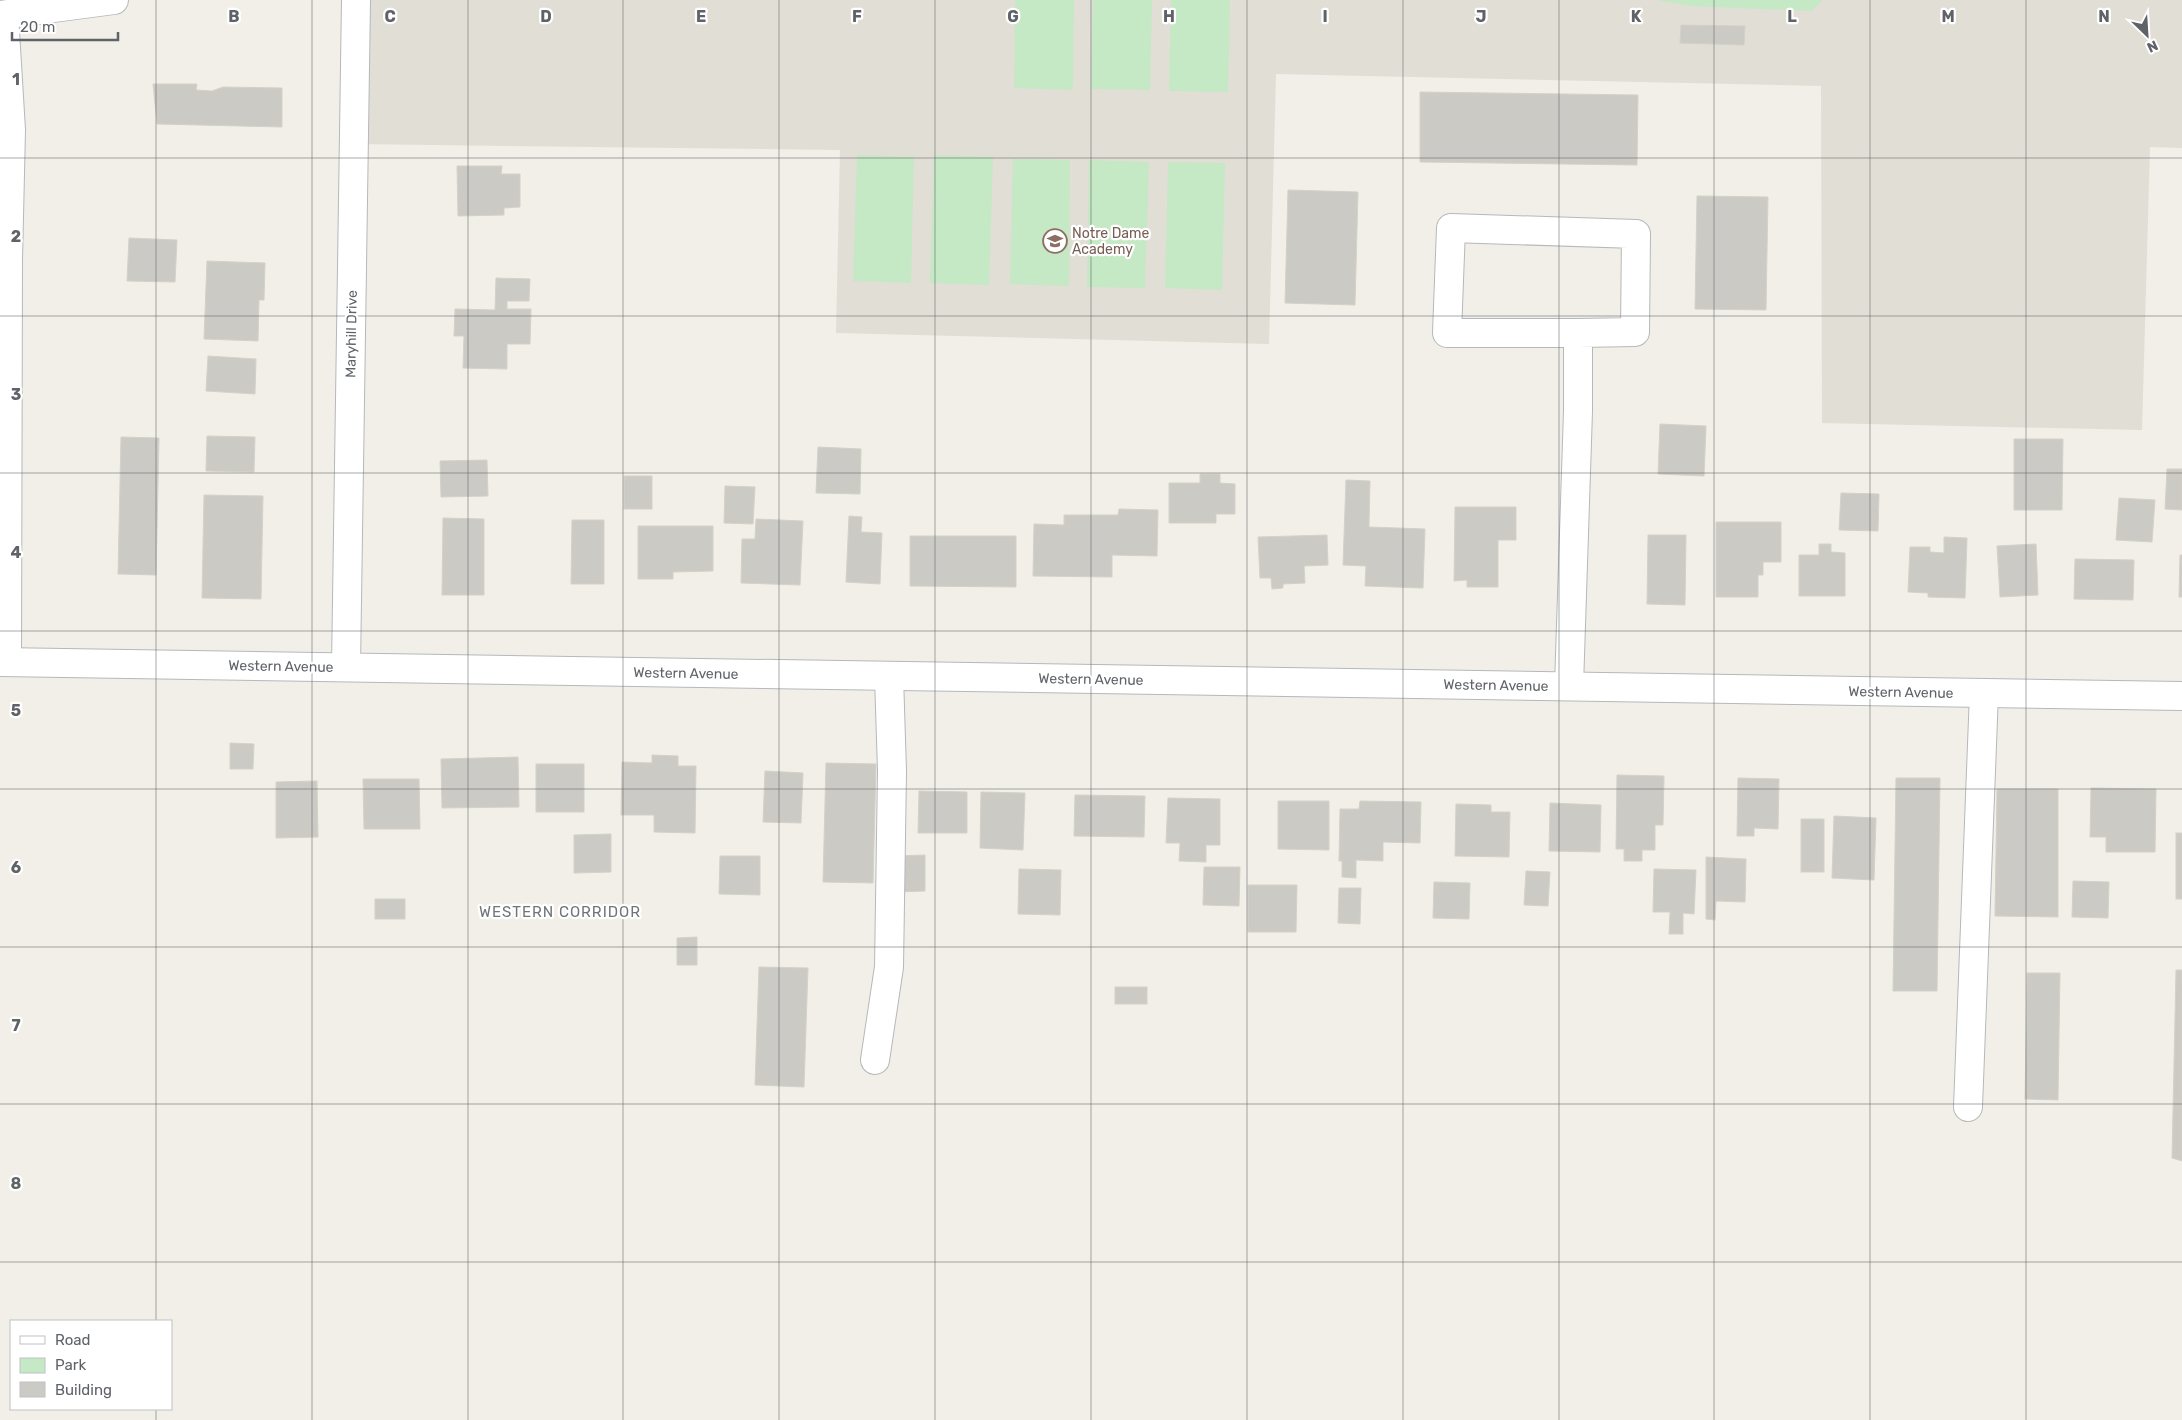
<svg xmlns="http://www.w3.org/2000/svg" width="2182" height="1420" font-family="Rubik,sans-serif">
<rect width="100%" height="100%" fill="#f1efe8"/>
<polygon fill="#e1ded6" points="356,0 2182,0 2182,148 2150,147 2142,430 1822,423 1821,86 1276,74 1269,344 836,333 840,150 354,144"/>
<g fill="#c5e8c5">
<polygon points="1015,0 1074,0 1073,90 1014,88"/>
<polygon points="1093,0 1152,0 1150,90 1091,89"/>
<polygon points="1171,0 1230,0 1228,92 1169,91"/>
<polygon points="1656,0 1822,0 1812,11 1693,6"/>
<polygon points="857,155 914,157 911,283 853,281"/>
<polygon points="934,155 993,157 989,285 930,283"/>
<polygon points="1013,159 1070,160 1069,286 1010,284"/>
<polygon points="1089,160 1149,162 1145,288 1087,287"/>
<polygon points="1168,162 1225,163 1222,290 1165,288"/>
</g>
<g fill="#cccac5" stroke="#d6d1c6">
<polygon points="1681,25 1745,26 1744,45 1680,43"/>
<polygon points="153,84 197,84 196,90 212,91 223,87 282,88 282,127 157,124"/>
<polygon points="1420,92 1638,95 1637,165 1420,162"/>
<polygon points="457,166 502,166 501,174 520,174 520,207 504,208 504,215 458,216"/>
<polygon points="1288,190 1358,192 1355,305 1285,303"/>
<polygon points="1697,196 1768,197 1766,310 1695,309"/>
<polygon points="129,238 177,240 175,282 127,281"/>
<polygon points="207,261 265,263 264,300 259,300 258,341 204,339"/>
<polygon points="496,278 530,279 529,301 507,301 507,309 531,309 530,344 507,344 507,369 463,368 464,336 454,336 455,309 495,310"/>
<polygon points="208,356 256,359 255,394 206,391"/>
<polygon points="1660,424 1706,426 1704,476 1658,474"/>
<polygon points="207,436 255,437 254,472 206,471"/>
<polygon points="121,437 159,438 156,575 118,574"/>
<polygon points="2014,439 2063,439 2062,510 2014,510"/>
<polygon points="818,447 861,449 860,494 816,493"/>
<polygon points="487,460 488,496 441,497 440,461"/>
<polygon points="2167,469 2182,469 2182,510 2165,509"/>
<polygon points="1200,474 1220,474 1220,483 1235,484 1235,514 1216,514 1216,523 1169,523 1169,483 1200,483"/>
<rect x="624" y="476" width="28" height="33"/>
<polygon points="1346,480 1370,481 1369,527 1425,529 1423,588 1365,586 1366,566 1343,565"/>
<polygon points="725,486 755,487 753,524 724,523"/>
<polygon points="1841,493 1879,494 1878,531 1839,530"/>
<polygon points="204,495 263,496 261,599 202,598"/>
<polygon points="2119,498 2155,500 2152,542 2116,540"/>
<polygon points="1455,507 1516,507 1516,540 1498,540 1498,587 1467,587 1467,580 1454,581"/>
<polygon points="1119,509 1158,510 1157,556 1112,555 1112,577 1033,576 1034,524 1064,525 1064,515 1118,515"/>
<polygon points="849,516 862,517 861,532 882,533 880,584 846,582"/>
<polygon points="443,518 484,519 484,595 442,595"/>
<polygon points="756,519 803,521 800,585 741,583 742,539 755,539"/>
<polygon points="572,520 604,520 604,584 571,584"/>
<polygon points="1716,522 1781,522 1781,562 1763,562 1763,575 1758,575 1758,597 1716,597"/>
<polygon points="638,526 713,526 713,571 673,572 673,579 638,579"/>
<polygon points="1327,535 1328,565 1304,566 1305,583 1283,584 1283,588 1272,589 1271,578 1260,578 1258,537"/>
<polygon points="1648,535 1686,535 1685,605 1647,604"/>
<polygon points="910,536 1016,536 1016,587 910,586"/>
<polygon points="1944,537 1967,538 1965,598 1928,597 1928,593 1908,592 1910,547 1930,547 1930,552 1944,553"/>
<polygon points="1819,544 1831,544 1831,552 1845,553 1845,596 1799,596 1799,555 1819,555"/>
<polygon points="2036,544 2038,595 2000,597 1997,546"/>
<polygon points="2180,555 2182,555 2182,597 2179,597"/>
<polygon points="2075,559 2134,560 2133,600 2074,599"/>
<polygon points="230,743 254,744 253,769 230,769"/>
<polygon points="652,755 678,756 678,766 696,766 695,833 654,832 654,815 621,815 622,762 652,763"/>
<polygon points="518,757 519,807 442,808 441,759"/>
<polygon points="826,763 876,764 873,883 823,882"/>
<rect x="536" y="764" width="48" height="48"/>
<polygon points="765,771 803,773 801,823 763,822"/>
<polygon points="1617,775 1664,776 1663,825 1655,825 1655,850 1642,850 1642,861 1624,861 1624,849 1616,849"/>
<polygon points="1738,778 1779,779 1778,829 1754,828 1754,836 1737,836"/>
<polygon points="1896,778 1940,778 1937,991 1893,991"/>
<polygon points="363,779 419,779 420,829 364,829"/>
<polygon points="317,781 318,837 276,838 276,782"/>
<polygon points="2091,788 2156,789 2155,852 2106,852 2106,837 2090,837"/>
<polygon points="1997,789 2058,789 2058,917 1995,916"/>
<polygon points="919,791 967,792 967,833 918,833"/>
<polygon points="981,792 1025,793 1023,850 980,848"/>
<polygon points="1075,795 1145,796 1144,837 1074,836"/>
<polygon points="1168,798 1220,799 1220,845 1206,845 1206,862 1179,861 1180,843 1166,843"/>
<polygon points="1278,801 1329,801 1329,850 1278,849"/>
<polygon points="1360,801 1421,802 1420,843 1383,842 1383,861 1356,860 1356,878 1342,877 1342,861 1339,861 1340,809 1359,809"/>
<polygon points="1550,803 1601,805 1600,852 1549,851"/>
<polygon points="1456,804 1491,805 1491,812 1510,812 1509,857 1455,856"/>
<polygon points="1834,816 1876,818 1874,880 1832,878"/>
<rect x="1801" y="819" width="23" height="53"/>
<rect x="2176" y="833" width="6" height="66"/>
<polygon points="611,834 611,872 574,873 574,835"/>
<polygon points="925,855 925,891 896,892 895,856"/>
<polygon points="720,856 760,856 760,895 719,894"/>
<polygon points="1706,857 1746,859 1745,902 1716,901 1715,920 1706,919"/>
<polygon points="1204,867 1240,867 1239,906 1203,905"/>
<polygon points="1019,869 1061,870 1060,915 1018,914"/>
<polygon points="1654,869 1696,870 1694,914 1683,913 1683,934 1669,934 1670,912 1653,912"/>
<polygon points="1526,871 1550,872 1548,906 1524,905"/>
<polygon points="2073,881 2109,882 2108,918 2072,917"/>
<polygon points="1434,882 1470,883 1469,919 1433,918"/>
<polygon points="1248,885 1297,885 1296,932 1248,932"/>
<polygon points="1339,888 1361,888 1360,924 1338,923"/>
<rect x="375" y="899" width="30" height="20"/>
<polygon points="697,937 697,965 677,965 677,938"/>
<polygon points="759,967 808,968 804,1087 755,1085"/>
<polygon points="2176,970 2182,970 2182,1161 2172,1158"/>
<polygon points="2027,973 2060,973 2058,1100 2025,1099"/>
<rect x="1115" y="987" width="32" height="17"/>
</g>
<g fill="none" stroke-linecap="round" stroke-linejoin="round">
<g stroke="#b5b8bc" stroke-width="30">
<g id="minor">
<polyline points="0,15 114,0"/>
<polyline points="4,15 11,130 8,260 7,662"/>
<polyline points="0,662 2182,696"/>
<polyline points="346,667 356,0"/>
<polyline points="1569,686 1578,411 1578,333 1447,333 1451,228 1636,234 1635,332 1578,333"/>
<polyline points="875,1060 889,967 892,771 889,676"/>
<polyline points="1968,1107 1984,693"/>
</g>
</g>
<use href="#minor" stroke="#fff" stroke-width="28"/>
</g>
<path fill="none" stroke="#5f6368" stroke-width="1" stroke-opacity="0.55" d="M156,0V1321M312,0V1420M468,0V1420M623,0V1420M779,0V1420M935,0V1420M1091,0V1420M1247,0V1420M1403,0V1420M1559,0V1420M1714,0V1420M1870,0V1420M2026,0V1420M0,158H2182M0,316H2182M0,473H2182M0,631H2182M0,789H2182M0,947H2182M0,1104H2182M0,1262H2182M156,1409V1420"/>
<defs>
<g id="school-ring" transform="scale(1.25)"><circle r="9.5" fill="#fff" stroke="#8d6e63" stroke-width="1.5"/><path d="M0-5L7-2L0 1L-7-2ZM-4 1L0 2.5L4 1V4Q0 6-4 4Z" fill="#8d6e63"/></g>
</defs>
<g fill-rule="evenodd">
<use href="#school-ring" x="1055" y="241"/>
</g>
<g text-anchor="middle" stroke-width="4.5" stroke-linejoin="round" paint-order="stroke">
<g font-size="14" fill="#785e54" stroke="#fff" text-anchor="start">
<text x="1072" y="238">Notre Dame<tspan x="1072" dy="16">Academy</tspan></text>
</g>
<g font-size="14" fill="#5f6368" stroke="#fff">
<text transform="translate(351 334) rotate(-89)" y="5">Maryhill Drive</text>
<text transform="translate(281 666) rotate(1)" y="5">Western Avenue</text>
<text transform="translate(686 673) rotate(1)" y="5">Western Avenue</text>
<text transform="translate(1091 679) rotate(1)" y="5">Western Avenue</text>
<text transform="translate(1496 685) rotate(1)" y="5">Western Avenue</text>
<text transform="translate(1901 692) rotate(1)" y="5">Western Avenue</text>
</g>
<g font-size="15" letter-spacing="1" fill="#70757a" stroke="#fff">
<text x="560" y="917">WESTERN CORRIDOR</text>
</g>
</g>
<g font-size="16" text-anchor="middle" font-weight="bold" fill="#5f6368" stroke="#fff" stroke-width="4.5" stroke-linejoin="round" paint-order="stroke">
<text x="234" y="22">B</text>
<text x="390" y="22">C</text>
<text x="546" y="22">D</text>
<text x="701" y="22">E</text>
<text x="857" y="22">F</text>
<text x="1013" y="22">G</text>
<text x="1169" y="22">H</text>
<text x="1325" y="22">I</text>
<text x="1481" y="22">J</text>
<text x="1636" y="22">K</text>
<text x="1792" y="22">L</text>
<text x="1948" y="22">M</text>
<text x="2104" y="22">N</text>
<text x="16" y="85">1</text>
<text x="16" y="242">2</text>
<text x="16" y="400">3</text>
<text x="16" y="558">4</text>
<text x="16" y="716">5</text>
<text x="16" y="873">6</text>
<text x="16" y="1031">7</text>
<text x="16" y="1189">8</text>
</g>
<rect x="10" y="1320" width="162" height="90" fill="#ffffff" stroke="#bfc1c3"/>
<rect x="20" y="1336" width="25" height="8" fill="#ffffff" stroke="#bfc1c3"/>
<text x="55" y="1345" font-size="15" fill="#5f6368">Road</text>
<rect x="20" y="1358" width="25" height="15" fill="#c5e8c5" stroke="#bfc1c3"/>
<text x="55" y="1370" font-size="15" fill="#5f6368">Park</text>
<rect x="20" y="1382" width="25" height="15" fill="#cccac5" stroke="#bfc1c3"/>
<text x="55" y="1395" font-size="15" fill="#5f6368">Building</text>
<g transform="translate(2147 35) rotate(155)" stroke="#ffffff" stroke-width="4" paint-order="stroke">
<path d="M0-4L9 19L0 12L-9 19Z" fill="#5f6368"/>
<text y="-8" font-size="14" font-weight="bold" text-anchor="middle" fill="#5f6368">N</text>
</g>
<path d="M12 32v8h106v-8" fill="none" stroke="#5f6368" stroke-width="2.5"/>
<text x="20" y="32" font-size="15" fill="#5f6368" stroke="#ffffff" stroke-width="4" paint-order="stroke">20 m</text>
</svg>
